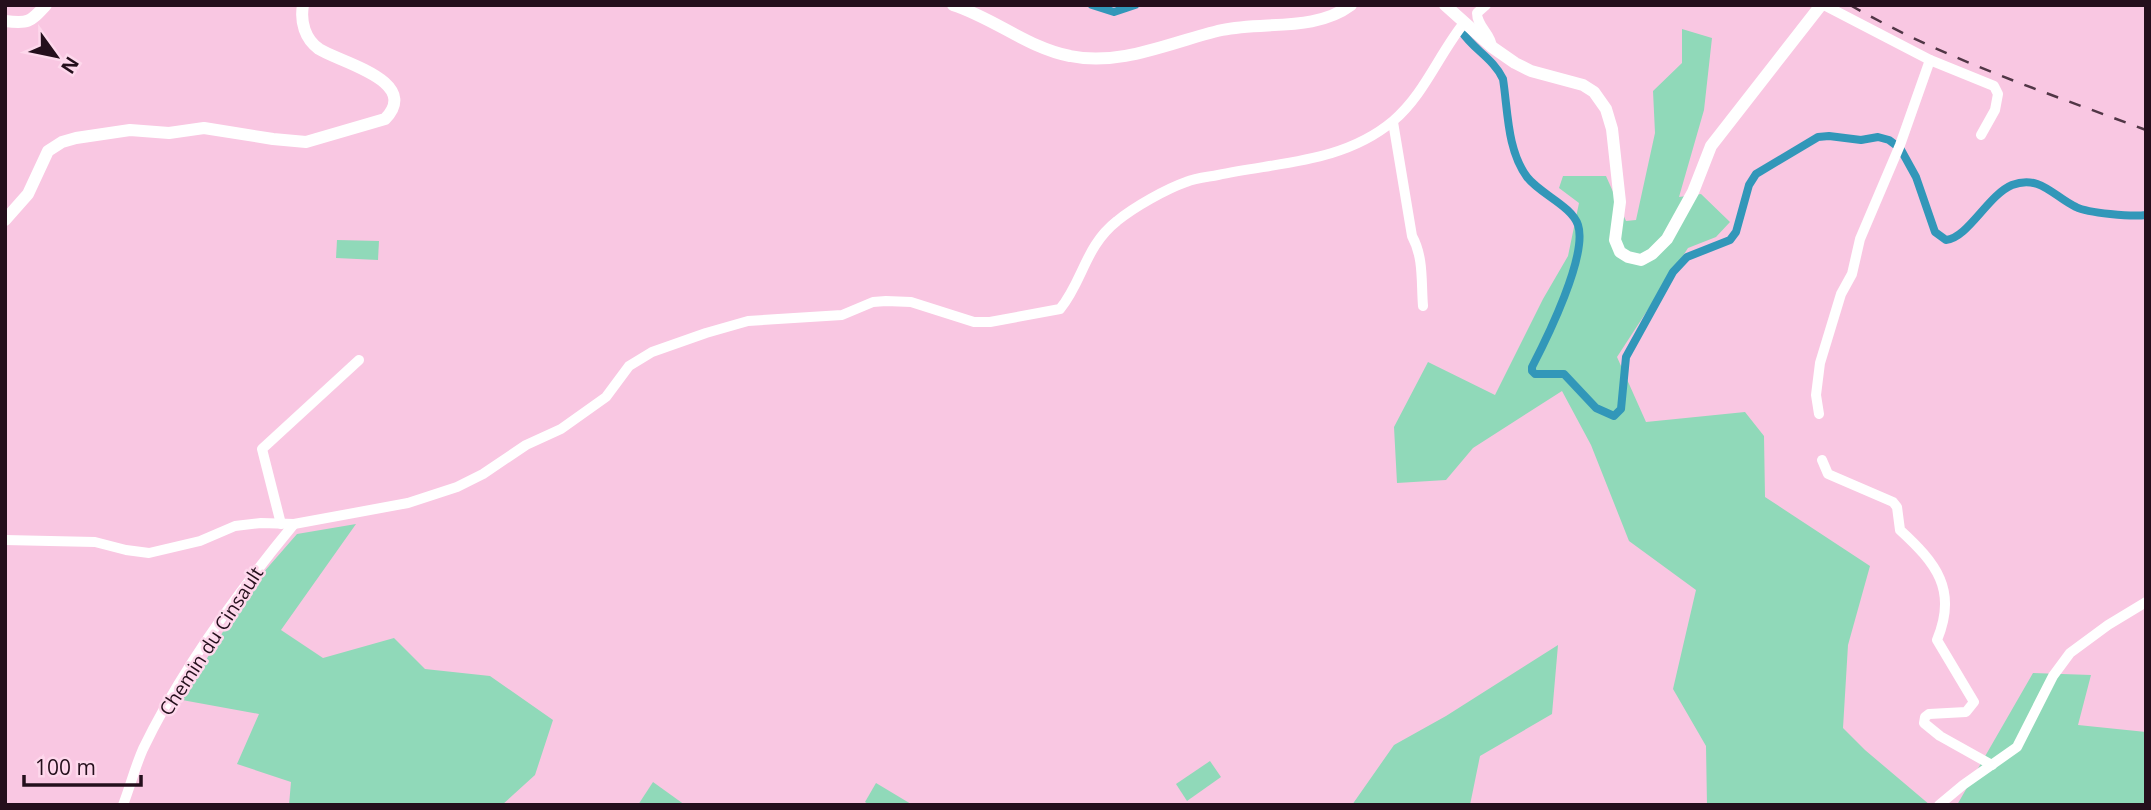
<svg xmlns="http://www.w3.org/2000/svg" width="2151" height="810" font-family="'Open Sans',sans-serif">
<rect width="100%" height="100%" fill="#f9c7e2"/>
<g fill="#90d9b9">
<polygon points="1682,29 1712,38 1704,110 1679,197 1701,194 1730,222 1716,237 1688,248 1617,357 1646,422 1745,412 1764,436 1765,497 1870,566 1848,645 1843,728 1865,750 1930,805 1707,805 1706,746 1673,689 1696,590 1629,541 1591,445 1562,391 1473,448 1446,480 1397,483 1394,427 1428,362 1495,395 1543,299 1568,256 1579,203 1559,188 1563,176 1606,176 1626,221 1636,220 1655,133 1653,91 1682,63"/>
<polygon points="337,240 379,241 378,260 336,258"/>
<polygon points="356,524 281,630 323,658 394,638 425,669 490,676 553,720 535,775 502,805 289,805 291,782 237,764 259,714 182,700 248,590 297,534"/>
<polygon points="1558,645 1552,714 1480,756 1470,805 1352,805 1394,745 1446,716"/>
<polygon points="2033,673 2091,675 2078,725 2146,732 2146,805 1957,805"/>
<polygon points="1210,761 1221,777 1187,801 1176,784"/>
<polygon points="653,782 685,805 638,805"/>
<polygon points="876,783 911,804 911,805 870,805 865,802"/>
</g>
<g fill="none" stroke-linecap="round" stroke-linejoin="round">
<g stroke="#3297b9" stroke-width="8">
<polyline points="1092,5 1114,12 1135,5"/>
<path d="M1462,32C1473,49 1494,59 1503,79C1508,111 1507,150 1527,177C1540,194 1572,206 1578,225C1588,255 1547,338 1532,367V371L1535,374H1564L1596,408L1614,416L1621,409L1626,357L1673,272L1687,257L1730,240L1736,232L1749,185L1756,174L1818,137L1829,136L1861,140L1878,137L1889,140L1897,146"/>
<path d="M1900,148L1916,177L1935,232L1946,240C1968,238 1988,195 2012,185C2040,174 2054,197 2076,207C2088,213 2132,217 2146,215"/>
</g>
<g stroke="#fff" stroke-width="10">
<path d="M1486,5L1477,13C1477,27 1491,33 1492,47"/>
<polyline points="1824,5 1930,60 1994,86 1998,94 1995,110 1981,135"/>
<path d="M1393,122L1412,236C1424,258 1421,282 1423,306"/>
<polyline points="1819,414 1816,395 1820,363 1841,294 1852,274 1860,239 1900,145 1930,60"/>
<path d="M1822,460L1828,474L1893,502L1897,507L1900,530C1936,563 1958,590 1937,640L1974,702L1966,712L1929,714L1925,717L1924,723L1940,736L1992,765"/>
<polyline points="281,524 262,449 359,360"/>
<path d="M5,540L95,542L126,550L149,553L200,541L235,526L261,523L294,524L408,503L457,487L483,474L526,445L561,429L606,397L629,366L652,352L706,333L748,321L842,315L873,302L886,301L911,302L974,322H990L1060,309C1083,281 1085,246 1117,221C1134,207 1166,189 1186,182C1196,178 1208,177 1218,175C1278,162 1343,163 1393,121C1424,95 1439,54 1464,23"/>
<path d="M123,805C130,787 135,767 143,749C182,668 237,593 294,524"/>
<polyline points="1939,805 1963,785 2017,747 2053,676 2070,653 2108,625 2146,602"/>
</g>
<g stroke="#fff" stroke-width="12">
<path d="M953,5C994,18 1028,48 1070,56C1121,67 1173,41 1222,30C1264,21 1315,32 1351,5"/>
<polyline points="1445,5 1492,47 1515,63 1531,71 1583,85 1594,92 1606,109 1612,129 1620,202 1615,240 1620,252 1628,257 1641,260 1652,254 1667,239 1693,192 1711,146 1821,5"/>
<path d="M5,21C29,24 30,22 46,5"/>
<path d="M5,220L28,194L48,151L62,142L76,138L130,130L169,133L204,128L273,139L306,142L385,119C422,81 339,62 319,49C305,39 300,22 303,5"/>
</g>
<path stroke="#513646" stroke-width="2.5" stroke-dasharray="12 12" stroke-linecap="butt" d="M1850,5C1944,59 2045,92 2146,130"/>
</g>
<g text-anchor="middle" stroke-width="5" stroke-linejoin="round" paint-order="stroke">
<g font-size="19" fill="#240f1c" stroke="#fed8ec">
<text transform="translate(211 641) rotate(-57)" y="7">Chemin du Cinsault</text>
</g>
</g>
<rect width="2151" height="810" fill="none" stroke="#240f1c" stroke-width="14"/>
<g transform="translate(56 56) rotate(123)" stroke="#fed8ec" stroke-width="5" paint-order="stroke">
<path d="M0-5L12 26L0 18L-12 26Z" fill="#240f1c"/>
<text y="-10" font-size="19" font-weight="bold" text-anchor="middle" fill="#240f1c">N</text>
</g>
<path d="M24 775v10h117v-10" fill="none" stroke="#240f1c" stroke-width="3.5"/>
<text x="35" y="775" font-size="21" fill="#240f1c" stroke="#fed8ec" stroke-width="5" paint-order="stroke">100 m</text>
</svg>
